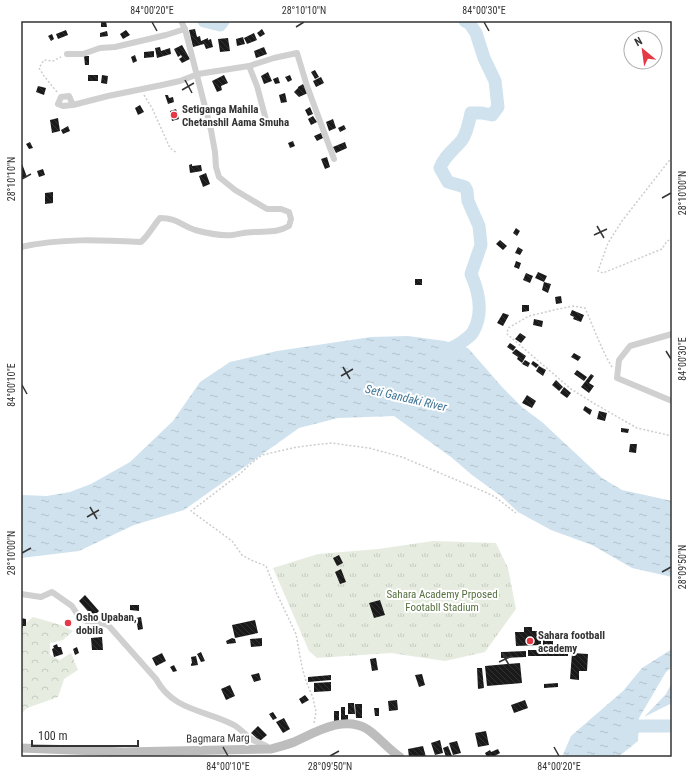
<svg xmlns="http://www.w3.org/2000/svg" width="693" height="778" font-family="'Roboto Condensed',sans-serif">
<defs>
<pattern id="forest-crowns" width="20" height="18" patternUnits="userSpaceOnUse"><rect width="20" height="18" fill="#e6ecdf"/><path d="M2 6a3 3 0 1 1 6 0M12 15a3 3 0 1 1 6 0" fill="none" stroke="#c6cbc0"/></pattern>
<pattern id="park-tufts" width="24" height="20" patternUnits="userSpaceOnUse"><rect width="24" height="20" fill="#e6ecdf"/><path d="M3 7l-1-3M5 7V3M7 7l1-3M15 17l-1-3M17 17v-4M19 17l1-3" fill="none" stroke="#c6cbc0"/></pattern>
<pattern id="water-ripples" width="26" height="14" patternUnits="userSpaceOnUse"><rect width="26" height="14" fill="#cfe2ee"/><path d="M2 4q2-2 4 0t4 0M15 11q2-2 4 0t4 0" fill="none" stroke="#b2c2cd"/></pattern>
<pattern id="building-back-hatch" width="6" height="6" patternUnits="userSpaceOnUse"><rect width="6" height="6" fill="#1a1a1a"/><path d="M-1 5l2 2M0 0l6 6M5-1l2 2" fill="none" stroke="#333"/></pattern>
</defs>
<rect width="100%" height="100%" fill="#fff"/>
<polygon fill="url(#forest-crowns)" points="33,617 61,625 73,631 63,640 50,643 50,655 60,660 71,653 78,670 64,679 58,697 27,708 21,714 21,627"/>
<polygon fill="url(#park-tufts)" points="433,541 496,543 508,568 516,609 485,652 445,661 391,653 317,658 309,651 273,568 318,554 378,549"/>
<g fill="url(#water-ripples)">
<polygon points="408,336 445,341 468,348 502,387 523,408 542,422 602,478 622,490 672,501 672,577 632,568 592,545 551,530 518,512 501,496 472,475 451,457 394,416 338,418 299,428 184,510 134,525 79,551 21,558 21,495 47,496 70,492 91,484 130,462 173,421 200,382 230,362 277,351 371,337"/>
<polygon points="672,649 672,667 666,672 639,718 638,741 618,757 562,757 571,736 623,691 642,668"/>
<polygon points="672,682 672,703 644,717 666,694"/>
</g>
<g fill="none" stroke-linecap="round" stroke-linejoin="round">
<g stroke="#cfe2ee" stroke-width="13">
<polyline points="204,21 220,25 223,21"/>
<path d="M442,353C447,349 453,348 459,344C463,341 471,336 473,332C484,313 479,292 471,274L481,245L479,226L468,201L467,191L465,187L448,182L440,168C444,156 454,150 462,140C467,133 469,122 471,113H482L492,115L498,107L495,81L484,58L476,33L470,24L465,21"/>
<polyline points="623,735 638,726 672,726"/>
</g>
</g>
<g fill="url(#building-back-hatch)">
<polygon points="101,21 106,21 107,27 101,27"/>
<polygon points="195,29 197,37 200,36 201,41 208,38 208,40 211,39 213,47 206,49 204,44 193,47 189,30"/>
<polygon points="262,29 265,34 260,37 257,33"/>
<polygon points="66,30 68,35 58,39 56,34"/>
<polygon points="126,30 130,35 123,39 120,34"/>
<polygon points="107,31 108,36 100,37 100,33"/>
<polygon points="254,33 257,40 247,44 244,38"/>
<polygon points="52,34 54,39 51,41 48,36"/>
<polygon points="243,37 245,44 237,46 236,39"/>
<polygon points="228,38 230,51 220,52 218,39"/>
<polygon points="182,45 190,59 182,63 179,59 182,57 181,55 178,57 174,49"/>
<polygon points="160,47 161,51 170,48 171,54 157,58 155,48"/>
<polygon points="264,47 267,54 256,58 254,51"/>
<polygon points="154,51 154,57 144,58 144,52"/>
<polygon points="135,55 137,61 133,63 131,57"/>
<polygon points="84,56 89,56 89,65 85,65"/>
<polygon points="315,70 319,77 315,79 311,72"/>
<polygon points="268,72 272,81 264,84 261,76"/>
<rect x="88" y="75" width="10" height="6"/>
<polygon points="102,75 108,76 107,84 101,83"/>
<polygon points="224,75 228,83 221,86 222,90 217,92 212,81"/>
<polygon points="290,75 292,80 288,82 285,77"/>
<polygon points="278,77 280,83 275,84 273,79"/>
<polygon points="321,77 324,83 316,87 313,81"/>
<polygon points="303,84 308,93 299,97 294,92 298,88 298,87"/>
<polygon points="38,86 46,88 44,95 36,92"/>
<polygon points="285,93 287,102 281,103 279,95"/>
<polygon points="165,95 168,95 169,98 173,97 174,102 168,104"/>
<polygon points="140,105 144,112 138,115 135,108"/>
<polygon points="310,107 313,114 308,116 305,110"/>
<polygon points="176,109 179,119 172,121 170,111"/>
<polygon points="313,116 317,122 311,125 308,119"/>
<polygon points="58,118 60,131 52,133 50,120"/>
<polygon points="333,119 336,128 329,131 326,122"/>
<polygon points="344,125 346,129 340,132 338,128"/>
<polygon points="68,126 70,131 63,134 61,130"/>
<polygon points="321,133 323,138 317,141 314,136"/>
<polygon points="293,141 295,146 290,148 288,143"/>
<polygon points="30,142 33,148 29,149 26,144"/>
<polygon points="345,142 347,148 336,153 333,147"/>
<polygon points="327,157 330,167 325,169 321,159"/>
<polygon points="21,161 27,177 21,179"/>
<polygon points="192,164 192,166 201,165 202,171 190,173 189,165"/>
<polygon points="43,169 45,175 39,177 37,171"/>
<polygon points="206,173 210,184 203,187 199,176"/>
<polygon points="53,192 53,203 45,204 45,193"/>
<polygon points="516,228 520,231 517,236 513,233"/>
<polygon points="500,240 507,246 503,250 496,244"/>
<polygon points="518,247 523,250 520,255 515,253"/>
<polygon points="516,261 521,263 519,269 514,267"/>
<polygon points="538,272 547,276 544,282 535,278"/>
<polygon points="526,273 533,276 530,283 523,280"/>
<rect x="415" y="279" width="7" height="6"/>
<polygon points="544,282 551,284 548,293 542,290"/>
<polygon points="561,296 562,303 556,304 555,297"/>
<polygon points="522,305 529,305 529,311 522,312"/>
<polygon points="572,310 584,315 581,322 573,319 574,317 570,315"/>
<polygon points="503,313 509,315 503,326 497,323"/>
<polygon points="534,319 543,321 542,327 533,325"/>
<polygon points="520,333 526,337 521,343 515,339"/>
<polygon points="510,343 516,347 513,351 507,347"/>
<polygon points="516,349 526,356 522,363 517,359 518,357 512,353"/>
<polygon points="574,353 581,357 578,361 571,357"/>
<polygon points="525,360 530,363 528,367 522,364"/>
<polygon points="533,361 539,365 536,368 531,364"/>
<polygon points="539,366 546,370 543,376 536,371"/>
<polygon points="577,370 587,377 584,381 574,374"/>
<polygon points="591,374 594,376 589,383 594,386 589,393 581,387"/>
<polygon points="556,380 563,387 559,391 552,385"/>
<polygon points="564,387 571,393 567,398 560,393"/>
<polygon points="527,395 536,401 532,408 522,403"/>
<polygon points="585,406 592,410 590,415 583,410"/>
<polygon points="599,411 607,413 605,421 597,419"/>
<polygon points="621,428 629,429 628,433 621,432"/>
<polygon points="630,444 637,444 636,453 629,452"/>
<polygon points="339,555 343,563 337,566 333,558"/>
<polygon points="341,569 346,582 340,584 335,572"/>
<polygon points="85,595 99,611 93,617 79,601"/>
<polygon points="380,600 385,615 374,618 369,603"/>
<polygon points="130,605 139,605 139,611 130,610"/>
<polygon points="141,617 143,629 138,630 136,618"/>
<polygon points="21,618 26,619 26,626 23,626 22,629 21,629"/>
<polygon points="255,620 258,633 235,638 232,625"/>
<polygon points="524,627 532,627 532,631 541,631 541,645 516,646 515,632 524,632"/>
<polygon points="102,637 103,650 92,650 91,638"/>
<polygon points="232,638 235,639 236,643 227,644 226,641"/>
<polygon points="262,638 262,646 251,647 250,639"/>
<rect x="543" y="639" width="10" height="8"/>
<polygon points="57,644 58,647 61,647 63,654 54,657 52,649 54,648 53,646"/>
<polygon points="77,647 79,653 75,655 73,649"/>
<rect x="528" y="650" width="40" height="6"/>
<polygon points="526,651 526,657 501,658 501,652"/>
<polygon points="201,652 205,661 201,662 197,654"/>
<polygon points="162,653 166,661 156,666 152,658"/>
<polygon points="572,653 588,654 587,671 579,671 579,680 570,679"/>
<polygon points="196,656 198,665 191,666 191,664 192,663 191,657"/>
<polygon points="376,658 378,670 372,671 370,659"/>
<polygon points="520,663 522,683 487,686 485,666"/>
<polygon points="174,665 177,671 173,672 170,667"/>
<polygon points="477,668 482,668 484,688 478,689"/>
<polygon points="259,673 261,680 254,682 251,675"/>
<polygon points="422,674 425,685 419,687 415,675"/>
<polygon points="331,675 331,680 308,682 308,677"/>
<polygon points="331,682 331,691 314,692 314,683"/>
<polygon points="558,683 558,687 544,688 544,684"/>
<polygon points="230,685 235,696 226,700 221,689"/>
<polygon points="305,695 309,700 302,704 299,699"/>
<polygon points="397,700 398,710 389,711 388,701"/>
<polygon points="525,700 528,708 514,713 511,705"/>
<polygon points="348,703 354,703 355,714 348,714"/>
<polygon points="355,704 362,704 362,718 356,718"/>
<polygon points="341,707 345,707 345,715 348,715 348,721 341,721"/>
<polygon points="374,708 379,708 379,716 375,716"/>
<rect x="334" y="711" width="5" height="10"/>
<polygon points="273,712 277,718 273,720 269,714"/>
<polygon points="284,718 290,729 283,733 276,722"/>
<polygon points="258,726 267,735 260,741 251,733"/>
<polygon points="486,731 489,745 478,747 475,733"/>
<polygon points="440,740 443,753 435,755 431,743"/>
<polygon points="457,741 461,753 453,755 449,743"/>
<polygon points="423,746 426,757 409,757 408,749"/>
<polygon points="448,746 452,756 446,757 443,748"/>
<polygon points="498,749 500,753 493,757 487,757 485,753 490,750 491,752"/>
</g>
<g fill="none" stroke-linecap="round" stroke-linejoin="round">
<g stroke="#cdcdcd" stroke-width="1.5" stroke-dasharray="2 2" stroke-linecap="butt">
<polyline points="57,92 44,76 39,68 44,60 53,61 61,57"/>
<polyline points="144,95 152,108 170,148 177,153"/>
<polyline points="672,157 622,221 608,243 598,271 603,273 662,249 667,241 672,239"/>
<path d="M612,367C601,349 594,328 585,308L573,306L554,310L529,316L508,328L507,334L571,389L595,404L637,428L672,436"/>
<polyline points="314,723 316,712 313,698 306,681 302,667 296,634 277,594 266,566 251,560 242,555 232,541 191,511 241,473 249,465 262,455 297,447 331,443 369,448 402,457 485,492 495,497 516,513"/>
</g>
<g stroke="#d0d0d0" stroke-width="6">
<polyline points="67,54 83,54 100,48 115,47 166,35 185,29"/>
<polyline points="249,66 257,86 266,120"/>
<polyline points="73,105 69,96 61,97 58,104 63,106 73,105 108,96 162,85 180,81 198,74 249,66 274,58 297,53 307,86 334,159"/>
<path d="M21,247C60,238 101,240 141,242C149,235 153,226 160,218C178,218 180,225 195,230C206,233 221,236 232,235C239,234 246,232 254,232C267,231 277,233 289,226L291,219L289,212L281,209H267L235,190L219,177L216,167L215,152L211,130L185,29L181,21"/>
<polyline points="672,334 630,346 619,360 617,378 672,401"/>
<path d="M21,594L41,597L52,592L72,606L79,617L86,621L97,622L108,625L156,679C173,711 206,710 234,725C241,729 246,736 253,740C259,743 264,744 269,748"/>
</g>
<path stroke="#bdbdbd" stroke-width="9" d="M21,748L124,752L271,749C278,747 287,745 294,742C316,732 344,715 367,729C379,737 388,749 400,757"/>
</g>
<path fill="none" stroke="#333" stroke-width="1.5" d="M152,22L157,31M484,22L489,31M296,27L304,22M185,80L192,93M182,90L194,83M22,179L31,174M662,198L671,193M597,226L604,238M594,235L607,229M666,351L671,359M343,367L350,379M341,376L353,369M22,385L27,394M90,507L97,519M87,517L99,510M22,553L31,548M662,572L671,567M502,653L509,665M499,662L512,656M223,747L228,756M554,747L559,756M330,756L339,751"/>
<g fill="#e63946" stroke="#fff" stroke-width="1.5">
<circle cx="174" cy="115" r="4"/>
<circle cx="68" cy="623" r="4"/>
<circle cx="530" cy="641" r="4"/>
</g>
<g text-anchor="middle" stroke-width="4" stroke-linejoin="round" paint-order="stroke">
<g font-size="11" font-weight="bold" fill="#333" stroke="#fff" text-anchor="start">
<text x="182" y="113">Setiganga Mahila<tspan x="182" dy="13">Chetanshil Aama Smuha</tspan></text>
<text x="76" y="621">Osho Upaban,<tspan x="76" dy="13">dobila</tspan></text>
<text x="538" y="639">Sahara football<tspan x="538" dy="13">academy</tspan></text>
</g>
<g font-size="11" fill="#56703f" stroke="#fff">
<text x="442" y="598">Sahara Academy Prposed<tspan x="442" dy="13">Footabll Stadium</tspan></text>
</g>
<g font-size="11" fill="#333" stroke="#fff">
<text transform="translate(218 738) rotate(-1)" y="4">Bagmara Marg</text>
</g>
<g font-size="12" font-style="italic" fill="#3f7597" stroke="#fff">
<text transform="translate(406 398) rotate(13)" y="4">Seti Gandaki River</text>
</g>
</g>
<rect width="693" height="778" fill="none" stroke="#ffffff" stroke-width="44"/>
<g transform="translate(643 50) rotate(331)"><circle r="19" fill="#ffffff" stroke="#adadad"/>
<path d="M0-3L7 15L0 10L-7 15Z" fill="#e63946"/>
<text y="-6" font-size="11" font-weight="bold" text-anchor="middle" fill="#333333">N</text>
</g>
<path d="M32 740v6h106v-6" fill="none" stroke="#333333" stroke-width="2"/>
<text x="38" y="740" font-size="12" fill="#333333" stroke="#ffffff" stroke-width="3" paint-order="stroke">100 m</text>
<rect x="22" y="22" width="649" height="734" fill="none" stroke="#333" stroke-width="1.5"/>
<g font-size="10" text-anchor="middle" fill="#333">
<text x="152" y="14">84°00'20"E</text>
<text x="304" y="14">28°10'10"N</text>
<text x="484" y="14">84°00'30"E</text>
<text transform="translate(11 179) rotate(-90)" y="4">28°10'10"N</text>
<text transform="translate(682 193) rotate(-90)" y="4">28°10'00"N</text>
<text transform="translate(682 359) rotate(-90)" y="4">84°00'30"E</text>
<text transform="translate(11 385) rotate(-90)" y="4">84°00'10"E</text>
<text transform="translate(11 553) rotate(-90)" y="4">28°10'00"N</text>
<text transform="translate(682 567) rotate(-90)" y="4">28°09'50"N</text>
<text x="228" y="770">84°00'10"E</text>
<text x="330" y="770">28°09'50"N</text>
<text x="559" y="770">84°00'20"E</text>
</g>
</svg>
